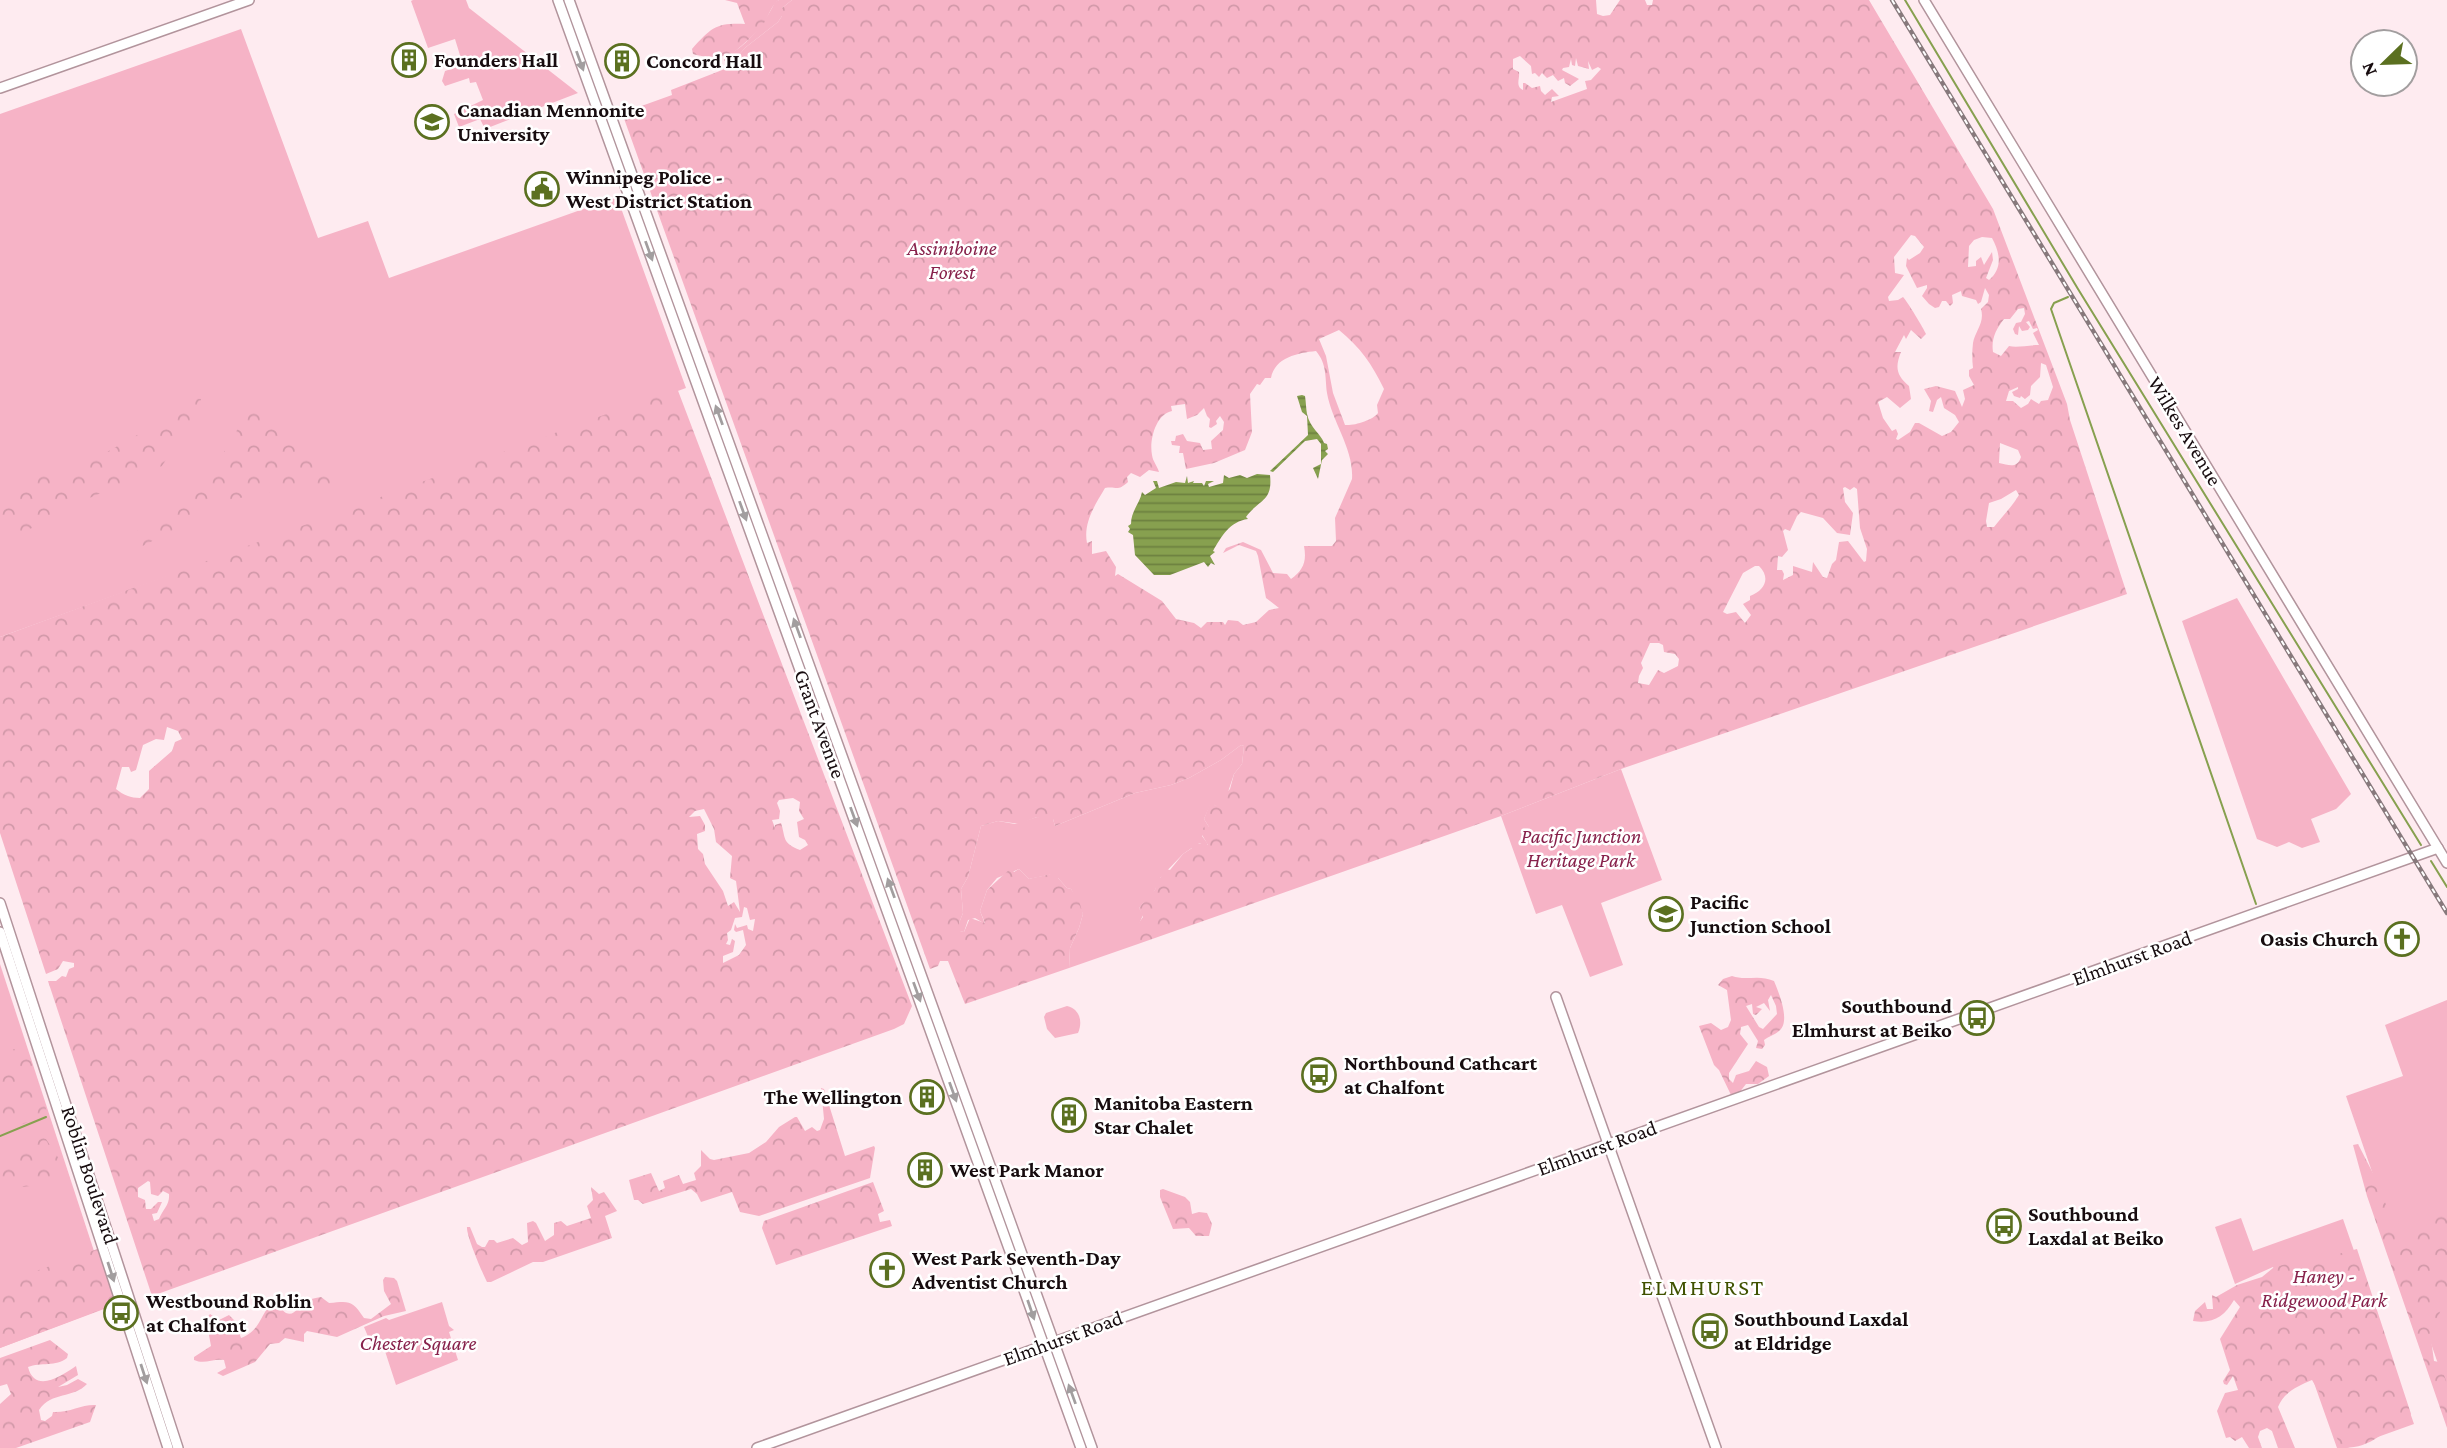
<svg xmlns="http://www.w3.org/2000/svg" width="2447" height="1448" font-family="'Crimson Pro',serif">
<defs>
<pattern id="forest-crowns" width="20" height="18" patternUnits="userSpaceOnUse" patternTransform="scale(1.75)"><rect width="20" height="18" fill="#f6b3c6"/><path d="M2 6a3 3 0 1 1 6 0M12 15a3 3 0 1 1 6 0" fill="none" stroke="#d299a9"/></pattern>
<pattern id="water-rules" width="6" height="5" patternUnits="userSpaceOnUse" patternTransform="scale(1.75)"><rect width="6" height="5" fill="#87a04f"/><path d="M0 2.5h6" fill="none" stroke="#6d8140"/></pattern>
</defs>
<rect width="100%" height="100%" fill="#feebf0"/>
<g fill="#f6b3c6">
<polygon points="413,0 466,0 469,8 578,93 485,129 480,119 459,127 454,114 483,100 476,82 470,83 469,78 445,86 442,81 445,71 463,65 455,39 428,48 411,1"/>
<path d="M779,0H792L782,8V16L778,22L746,47L735,59L724,61L725,56C746,48 765,23 775,2Z"/>
<polygon points="241,29 318,238 368,221 389,278 617,197 686,388 0,637 0,114"/>
<polygon points="2237,598 2351,794 2336,809 2311,819 2320,842 2302,848 2289,842 2277,847 2257,839 2182,621"/>
<polygon points="1241,745 1244,746 1242,764 1234,774 1228,792 1228,803 1215,806 1212,801 1204,819 1209,827 1202,836 1208,844 1206,846 1199,843 1183,854 1159,879 1155,890 1139,908 1143,915 1139,924 1138,944 1069,968 1070,948 1079,928 1083,914 1071,889 1067,888 1058,878 1058,873 1029,879 1019,869 997,878 987,890 980,911 985,924 975,918 968,920 964,932 959,931 959,923 963,913 961,889 968,877 981,826 998,821 1015,824 1037,817 1053,819 1055,826 1135,793 1171,785 1189,778 1221,760"/>
<polygon points="1621,769 1662,880 1601,903 1623,965 1590,977 1562,905 1536,914 1501,816"/>
<polygon points="0,964 112,1306 0,1348"/>
<polygon points="2447,1000 2447,1390 2346,1096 2403,1076 2385,1025"/>
<path d="M1067,1006C1080,1009 1083,1022 1078,1033L1055,1038L1047,1029L1044,1017L1046,1013Z"/>
<polygon points="2241,1218 2253,1251 2343,1219 2414,1424 2347,1448 2337,1448 2273,1267 2235,1284 2215,1227"/>
<polygon points="442,1302 449,1326 454,1330 449,1332 458,1360 396,1385 384,1348 374,1351 364,1327 386,1318 389,1320"/>
</g>
<g fill="url(#forest-crowns)" fill-rule="evenodd">
<path d="M725,0H779C772,4 769,15 764,23C760,30 739,49 731,54C724,58 700,57 693,54L692,49C712,27 716,23 745,24L737,3Z"/>
<path d="M792,0H1596L1597,14L1603,16L1610,15L1620,0H1645L1647,5H1652L1653,0H1869L1993,209L2067,404L2070,420L2127,594L1621,769L1501,816L1138,944L1133,940L1138,936V924L1143,917L1139,908L1144,902L1145,897L1155,890L1157,878H1160L1166,869L1170,870L1183,854L1192,848L1191,838L1197,843L1208,845L1201,833L1205,825L1209,827L1204,819L1211,801L1214,800L1215,806L1221,802L1228,803L1223,796L1230,789L1234,774L1242,764L1244,746L1241,745L1221,760L1189,778L1171,785L1135,793L1055,826L1053,819L1045,821L1037,817L1019,824L998,821L981,826L968,877L961,889L963,913L959,923L960,931L964,932L970,918L985,923L980,911L987,890L1011,868L1014,872L1019,869L1029,879C1039,876 1048,876 1058,871V878L1067,888L1071,889L1079,901L1083,914L1079,928L1070,948L1069,968L965,1004L948,961H940L938,966L930,969L622,113L672,95L671,90L735,65V59L746,47L778,22L782,16V8ZM1520,56L1531,66L1532,74L1535,73L1539,77L1542,73L1547,78L1553,75L1558,81L1564,78L1565,83L1570,86L1579,79L1562,70L1563,68L1569,67L1571,59L1572,65L1575,66L1576,58L1578,66L1589,69L1588,61L1592,70L1598,67L1601,69L1591,80L1585,81L1587,89L1551,102L1552,97L1559,96L1552,89L1545,95L1541,91L1540,86L1532,88L1525,83H1523V90C1515,86 1520,79 1519,72L1513,69V59ZM1911,235L1915,236L1924,247L1920,253L1909,260L1907,258L1906,266L1917,288L1927,285V288L1922,296L1929,304L1935,308L1939,307L1942,301H1946L1950,306L1953,303L1952,295L1961,291L1962,296L1976,300L1978,304L1981,302L1985,288L1989,295L1988,302L1981,309C1985,323 1975,331 1973,343C1972,351 1972,360 1973,368L1969,370V376L1974,385L1963,390L1965,399L1962,407L1955,391L1936,386L1924,389L1931,401L1929,411L1933,412L1937,400L1941,397L1944,408L1955,415L1959,422L1951,432L1942,436L1919,423H1915L1910,432L1898,440L1896,439L1898,434L1896,429L1892,431L1883,418L1878,402L1887,397L1900,408L1911,399L1909,386C1896,375 1895,367 1901,352H1895L1904,335L1906,339L1911,330L1921,339L1926,334C1924,329 1907,301 1903,297L1898,300L1889,301L1888,297L1904,275L1895,273L1894,257ZM1982,237L1992,238C2000,253 2003,268 1989,280L1986,278L1993,260L1992,252L1984,265L1981,257L1976,261V266L1968,267L1969,246L1974,240ZM2024,308L2025,314L2021,322L2016,323L2013,329L2015,334L2018,335L2019,326L2022,331L2028,330L2030,327L2026,322L2029,321L2033,329L2037,328L2038,330L2033,333L2039,345C2029,345 2017,348 2009,346L2001,356L1993,352C1991,339 1996,329 2004,319H2010L2018,309ZM1339,330C1360,347 1372,364 1384,389L1377,405L1378,413C1373,420 1354,426 1345,425L1333,393L1326,356L1319,339ZM1316,351C1327,364 1325,377 1327,393C1332,422 1354,449 1352,479L1335,518L1336,541L1332,546H1304C1307,562 1303,570 1291,579L1287,574L1273,573L1261,550L1243,542L1226,548L1223,553L1239,545L1256,551L1258,556L1266,598L1279,608L1269,610L1256,622L1243,625L1238,621L1228,620L1225,625L1223,622H1207L1201,628L1194,623L1176,619L1162,601L1118,574L1115,576L1116,567L1106,551L1092,554V541L1087,543C1083,523 1095,505 1105,488C1117,486 1117,492 1128,482L1127,477L1131,473L1140,477L1149,470L1159,472C1157,465 1153,462 1152,455C1149,440 1156,414 1172,411L1171,406L1185,404L1187,419L1197,415L1204,408L1207,416L1210,419L1209,427L1211,428L1217,424L1216,421L1220,416L1224,422L1223,430L1211,441L1212,449L1203,450L1200,443L1187,441L1183,434L1176,436L1175,441H1171L1172,445L1180,446L1179,453H1183L1186,469L1214,463L1245,450L1252,432L1250,394L1257,384L1260,385L1265,378H1271C1275,357 1298,353 1316,351ZM2041,363L2046,365L2053,387L2048,400L2041,401L2039,404L2031,399L2028,404L2021,408L2013,401H2006L2009,391L2018,387V389L2012,392L2014,396L2020,398L2021,396L2025,399L2030,395L2031,386L2040,377ZM2000,443L2018,450L2021,457C2017,469 2009,465 1999,463ZM1845,487L1850,490L1854,487L1857,489L1860,528L1867,549L1866,561L1864,562L1848,541L1839,542L1836,560L1832,564L1827,578L1823,577L1813,562L1812,572L1793,566V575L1783,580L1784,574L1782,570H1777L1778,556L1782,557L1788,550L1783,531L1785,529L1790,531L1797,516L1801,512L1823,518L1837,533L1850,535L1853,513L1845,502L1843,488ZM2016,490L2019,495C2014,504 2001,518 1994,527H1987L1986,521L1989,503L2001,499ZM1755,566H1759C1771,578 1765,590 1750,596V600L1743,604L1751,615L1745,623L1736,612L1727,614L1723,612L1743,573ZM1650,643H1659L1663,645L1664,652L1675,654L1679,659L1678,666L1664,673L1658,670L1649,685L1638,683L1639,676L1643,668L1641,663Z"/>
<path d="M677,388L912,1006L904,1024L894,1029L152,1296L48,981H56L62,976L66,977L69,969L74,967V963L63,961L58,969L46,974L0,833V637ZM167,727L178,731L182,739L175,742L172,751L149,771V789L140,798C131,798 123,795 116,789L122,767H129L131,772L136,770L143,745L156,739L164,740ZM793,798L800,802L799,811L804,819L797,822L799,837L805,840L808,845L800,850C782,843 786,839 781,823L775,825V828L772,820L779,819L780,811L777,803L779,800ZM704,809L714,829L716,842L732,856L730,878L736,881L740,912L734,902L728,906L723,891L705,864L703,854L698,849L697,834L705,831V825L700,816L689,817L695,811ZM744,907L747,908L750,920L755,919L753,931L748,929L747,925L737,928L735,924L734,930L736,932L743,930L746,945L739,955L723,963V956L733,952L735,941L732,939L730,945L726,944L728,940L727,933L731,930L735,918L742,917ZM148,1181L150,1182L151,1194L158,1196L163,1191L169,1194C170,1205 163,1209 159,1219L154,1221L152,1214L157,1213L162,1202H158L151,1209H146L145,1200L138,1197V1188Z"/>
<polygon points="193,398 201,399 201,407 162,466 67,508 42,524 2,540 0,532 0,484 17,487 48,473 56,472 66,475 162,421 176,408"/>
<polygon points="247,399 271,425 279,426 329,470 338,475 340,472 345,474 347,480 344,486 331,491 301,486 230,500 139,548 126,551 122,540 127,535 156,523 198,485 234,439"/>
<path d="M1732,976C1746,981 1759,974 1774,981C1779,993 1791,1022 1779,1031C1775,1035 1769,1036 1764,1040L1765,1045L1762,1049L1756,1048L1758,1041L1748,1025L1741,1027L1740,1034L1748,1044L1729,1073V1079L1733,1083L1736,1075L1749,1071L1756,1061L1767,1067L1769,1076L1758,1084H1746L1739,1093L1731,1095L1719,1070L1714,1065L1699,1026L1711,1023L1721,1030L1728,1027L1731,1020L1727,990L1718,985L1723,979ZM1771,995L1776,1006L1777,1014L1763,1029L1759,1027L1746,1006L1752,1004L1753,1014L1756,1015L1762,1009L1756,1007L1764,1003L1770,1011L1768,1000Z"/>
<polygon points="26,1046 48,1115 0,1132 0,1126 4,1124 5,1120 0,1105 0,1089 3,1087 1,1080 5,1055 7,1051"/>
<polygon points="821,1088 824,1089 845,1156 874,1146 875,1148 870,1178 759,1216 740,1212 732,1192 701,1202 697,1194 691,1189 643,1204 638,1200 634,1200 629,1180 651,1173 659,1191 665,1188 663,1181 679,1175 683,1184 696,1180 694,1173 701,1166 701,1150 710,1159 714,1160 749,1153 766,1142 779,1127 795,1117 797,1117 805,1131 812,1127 817,1131 820,1130 824,1119"/>
<polygon points="41,1137 46,1139 59,1159 58,1169 59,1176 30,1186 0,1190 0,1151"/>
<polygon points="2358,1144 2378,1183 2396,1232 2447,1212 2447,1291 2431,1339 2434,1361 2439,1362 2447,1383 2447,1428 2367,1196 2353,1145"/>
<polygon points="873,1182 884,1211 878,1214 880,1222 890,1220 892,1226 776,1265 762,1228 764,1221"/>
<path d="M591,1187L599,1194L604,1192L617,1211L605,1216L612,1238L543,1262H533L491,1282H487C482,1272 466,1235 467,1227H470L477,1244L482,1247H485L489,1240H494L497,1243L513,1238L522,1245L528,1242L527,1223L533,1221L536,1223L545,1241L554,1235V1223L561,1221L567,1226L591,1218L587,1206L593,1200Z"/>
<polygon points="1163,1189 1185,1197 1190,1202 1192,1214 1199,1212 1207,1213 1212,1224 1209,1236 1196,1236 1189,1228 1173,1229 1160,1197 1160,1190"/>
<polygon points="103,1247 121,1302 0,1348 0,1284"/>
<path d="M2357,1249L2411,1414C2406,1429 2398,1429 2385,1433C2381,1435 2378,1437 2375,1439C2364,1446 2353,1448 2341,1448L2335,1433L2341,1428L2312,1380C2298,1386 2284,1392 2278,1407L2295,1448H2278L2272,1431L2267,1428L2260,1431L2258,1437L2262,1448H2249L2242,1437L2235,1441L2230,1437L2226,1438L2217,1411L2225,1393L2238,1390L2233,1376L2227,1385L2224,1384L2223,1381L2230,1370L2220,1339L2240,1307L2234,1300C2224,1317 2213,1324 2193,1321L2195,1311L2205,1302L2207,1309H2213L2212,1295L2216,1297L2237,1285L2262,1277L2273,1268L2304,1258H2312V1261Z"/>
<path d="M385,1277L394,1278L397,1281L406,1311L384,1316L337,1337L307,1331L304,1334V1342L285,1338L279,1343L270,1344L255,1362L223,1376L217,1373L226,1368L224,1360C213,1358 205,1365 194,1360V1357L211,1346L206,1319L210,1314L219,1320L229,1315L235,1321L241,1338C261,1331 260,1313 274,1301C280,1304 281,1310 286,1313C295,1317 299,1305 304,1302C309,1299 316,1298 321,1297L329,1303C350,1301 352,1300 364,1318L371,1319L391,1304L384,1291L383,1280Z"/>
<path d="M50,1340L68,1354L67,1358C56,1367 41,1362 28,1367C35,1394 61,1376 76,1366L78,1375L58,1387L67,1385L78,1379L87,1384C73,1399 52,1391 39,1410L41,1420L45,1421L52,1416L53,1412C69,1413 82,1404 96,1405L90,1422L16,1448H0V1404L11,1394L7,1384L0,1386V1358Z"/>
</g>
<g fill="url(#water-rules)">
<path d="M1302,395L1305,396C1306,402 1306,409 1307,414C1310,428 1321,434 1324,443L1327,444L1328,449L1325,451L1328,454L1322,460L1318,479L1313,468L1321,464V444L1317,439L1305,441L1273,472L1270,471L1308,435L1307,416L1302,412L1297,396Z"/>
<path d="M1257,474L1270,475C1273,502 1259,499 1246,517L1248,519C1230,521 1221,537 1213,551L1215,552L1210,556L1215,565L1211,563L1208,567L1204,562L1170,575H1154L1135,555L1133,535L1128,532L1130,529L1128,526L1131,524C1131,511 1140,503 1142,492L1145,495L1156,488L1153,481H1157L1159,488L1176,482L1185,483L1187,476L1188,483L1194,481L1193,483H1202L1204,486L1206,481H1214L1208,484L1209,487L1223,483L1224,475L1229,478L1240,475L1247,478Z"/>
</g>
<g fill="none" stroke-linecap="round" stroke-linejoin="round">
<g stroke="#87a04f" stroke-width="2">
<polyline points="1905,0 2078,289 2421,845"/>
<polyline points="2068,297 2054,303 2051,309 2256,904"/>
<polyline points="2431,861 2447,887"/>
<polyline points="0,1136 46,1117"/>
</g>
<g stroke="#b2949c" stroke-width="12">
<g id="secondary">
<polyline points="558,0 1081,1448"/>
<polyline points="569,0 1092,1448"/>
<polyline points="1924,0 2447,863"/>
<polyline points="0,88 249,0"/>
<polyline points="0,903 178,1448"/>
<polyline points="0,932 168,1448"/>
<polyline points="1556,997 1716,1448"/>
<polyline points="757,1448 2438,848"/>
</g>
</g>
<use href="#secondary" stroke="#fff" stroke-width="9"/>
<g stroke="#87797c" stroke-width="4.5">
<polyline id="rail" points="1892,0 2447,913"/>
</g>
<use href="#rail" stroke="#fff" stroke-width="2" stroke-dasharray="5" stroke-linecap="butt"/>
</g>
<defs><path id="oneway-solid" d="M-6-.8H1V-3.2L6.5 0L1 3.2V.8H-6Z" transform="scale(1.75)"/></defs>
<g fill="#a29e9f">
<use href="#oneway-solid" transform="translate(580 61) rotate(70)"/>
<use href="#oneway-solid" transform="translate(649 251) rotate(70)"/>
<use href="#oneway-solid" transform="translate(719 415) rotate(-110)"/>
<use href="#oneway-solid" transform="translate(743 511) rotate(70)"/>
<use href="#oneway-solid" transform="translate(797 628) rotate(-110)"/>
<use href="#oneway-solid" transform="translate(854 817) rotate(70)"/>
<use href="#oneway-solid" transform="translate(891 888) rotate(-110)"/>
<use href="#oneway-solid" transform="translate(917 992) rotate(70)"/>
<use href="#oneway-solid" transform="translate(953 1092) rotate(70)"/>
<use href="#oneway-solid" transform="translate(111 1272) rotate(72)"/>
<use href="#oneway-solid" transform="translate(1031 1310) rotate(71)"/>
<use href="#oneway-solid" transform="translate(144 1374) rotate(72)"/>
<use href="#oneway-solid" transform="translate(1072 1394) rotate(-110)"/>
</g>
<defs>
<g id="building-ring" transform="scale(1.75)"><circle r="9.5" fill="#fff" stroke="#5b7020" stroke-width="1.5"/><path d="M-4-6H4V6H1V3H-1V6H-4ZM-2.5-4.3h1.7v1.8h-1.7ZM.8-4.3h1.7v1.8H.8ZM-2.5-1h1.7V.8h-1.7ZM.8-1h1.7V.8H.8Z" fill="#5b7020"/></g>
<g id="university-ring" transform="scale(1.75)"><circle r="9.5" fill="#fff" stroke="#5b7020" stroke-width="1.5"/><path d="M0-5L7-2L0 1L-7-2ZM-4 1L0 2.5L4 1V4Q0 6-4 4Z" fill="#5b7020"/></g>
<g id="civic-ring" transform="scale(1.75)"><circle r="9.5" fill="#fff" stroke="#5b7020" stroke-width="1.5"/><path d="M-.6-6.5H3V-4.5H.6V-3L4-1V1h2V6H-6V1h2V-1L-.6-3ZM-1.2 2.5V6h2.4V2.5Z" fill="#5b7020"/></g>
<g id="school-ring" transform="scale(1.75)"><circle r="9.5" fill="#fff" stroke="#5b7020" stroke-width="1.5"/><path d="M0-5L7-2L0 1L-7-2ZM-4 1L0 2.5L4 1V4Q0 6-4 4Z" fill="#5b7020"/></g>
<g id="church-ring" transform="scale(1.75)"><circle r="9.5" fill="#fff" stroke="#5b7020" stroke-width="1.5"/><path d="M-1.2-6h2.4v3.5h3.3v2.4h-3.3V6h-2.4V-.1h-3.3v-2.4h3.3Z" fill="#5b7020"/></g>
<g id="bus-ring" transform="scale(1.75)"><circle r="9.5" fill="#fff" stroke="#5b7020" stroke-width="1.5"/><path d="M-5-6H5V4H4V6H2V4H-2V6H-4V4H-5ZM-3.5-4V0h7V-4ZM-3.5 1.2v1.5H-2V1.2ZM2 1.2v1.5H3.5V1.2Z" fill="#5b7020"/></g>
</defs>
<g fill-rule="evenodd">
<use href="#building-ring" x="409" y="60"/>
<use href="#building-ring" x="622" y="61"/>
<use href="#university-ring" x="432" y="122"/>
<use href="#civic-ring" x="542" y="189"/>
<use href="#school-ring" x="1666" y="914"/>
<use href="#church-ring" x="2402" y="939"/>
<use href="#bus-ring" x="1977" y="1018"/>
<use href="#bus-ring" x="1319" y="1075"/>
<use href="#building-ring" x="927" y="1097"/>
<use href="#building-ring" x="1069" y="1115"/>
<use href="#building-ring" x="925" y="1170"/>
<use href="#bus-ring" x="2004" y="1226"/>
<use href="#church-ring" x="887" y="1270"/>
<use href="#bus-ring" x="121" y="1313"/>
<use href="#bus-ring" x="1710" y="1331"/>
</g>
<g text-anchor="middle" stroke-width="5" stroke-linejoin="round" paint-order="stroke">
<g font-size="21" font-weight="bold" fill="#170c0f" stroke="#fff" text-anchor="start">
<text x="434" y="67">Founders Hall</text>
<text x="646" y="68">Concord Hall</text>
<text x="457" y="117">Canadian Mennonite<tspan x="457" dy="24">University</tspan></text>
<text x="566" y="184">Winnipeg Police -<tspan x="566" dy="24">West District Station</tspan></text>
<text x="1690" y="909">Pacific<tspan x="1690" dy="24">Junction School</tspan></text>
<text x="2378" y="946" text-anchor="end">Oasis Church</text>
<text x="1952" y="1013" text-anchor="end">Southbound<tspan x="1952" dy="24">Elmhurst at Beiko</tspan></text>
<text x="1344" y="1070">Northbound Cathcart<tspan x="1344" dy="24">at Chalfont</tspan></text>
<text x="902" y="1104" text-anchor="end">The Wellington</text>
<text x="1094" y="1110">Manitoba Eastern<tspan x="1094" dy="24">Star Chalet</tspan></text>
<text x="950" y="1177">West Park Manor</text>
<text x="2028" y="1221">Southbound<tspan x="2028" dy="24">Laxdal at Beiko</tspan></text>
<text x="912" y="1265">West Park Seventh-Day<tspan x="912" dy="24">Adventist Church</tspan></text>
<text x="146" y="1308">Westbound Roblin<tspan x="146" dy="24">at Chalfont</tspan></text>
<text x="1734" y="1326">Southbound Laxdal<tspan x="1734" dy="24">at Eldridge</tspan></text>
</g>
<g font-size="21" font-style="italic" fill="#87214b" stroke="#fff">
<text x="952" y="255">Assiniboine<tspan x="952" dy="24">Forest</tspan></text>
<text x="1581" y="843">Pacific Junction<tspan x="1581" dy="24">Heritage Park</tspan></text>
<text x="2324" y="1283">Haney -<tspan x="2324" dy="24">Ridgewood Park</tspan></text>
<text x="418" y="1350">Chester Square</text>
</g>
<g font-size="21" fill="#170c0f" stroke="#fff">
<text transform="translate(2185 431) rotate(59)" y="7">Wilkes Avenue</text>
<text transform="translate(820 724) rotate(70)" y="7">Grant Avenue</text>
<text transform="translate(2132 958) rotate(-20)" y="7">Elmhurst Road</text>
<text transform="translate(1597 1148) rotate(-20)" y="7">Elmhurst Road</text>
<text transform="translate(90 1175) rotate(72)" y="7">Roblin Boulevard</text>
<text transform="translate(1063 1338) rotate(-20)" y="7">Elmhurst Road</text>
</g>
<g font-size="23" letter-spacing="2" fill="#405201" stroke="#fff">
<text x="1703" y="1295">ELMHURST</text>
</g>
</g>
<g transform="translate(2384 63) rotate(247)"><circle r="33" fill="#ffffff" stroke="#a29e9f" stroke-width="2"/>
<path d="M0-5L12 26L0 18L-12 26Z" fill="#5b7020"/>
<text y="-10" font-size="19" font-weight="bold" text-anchor="middle" fill="#170c0f">N</text>
</g>
</svg>
